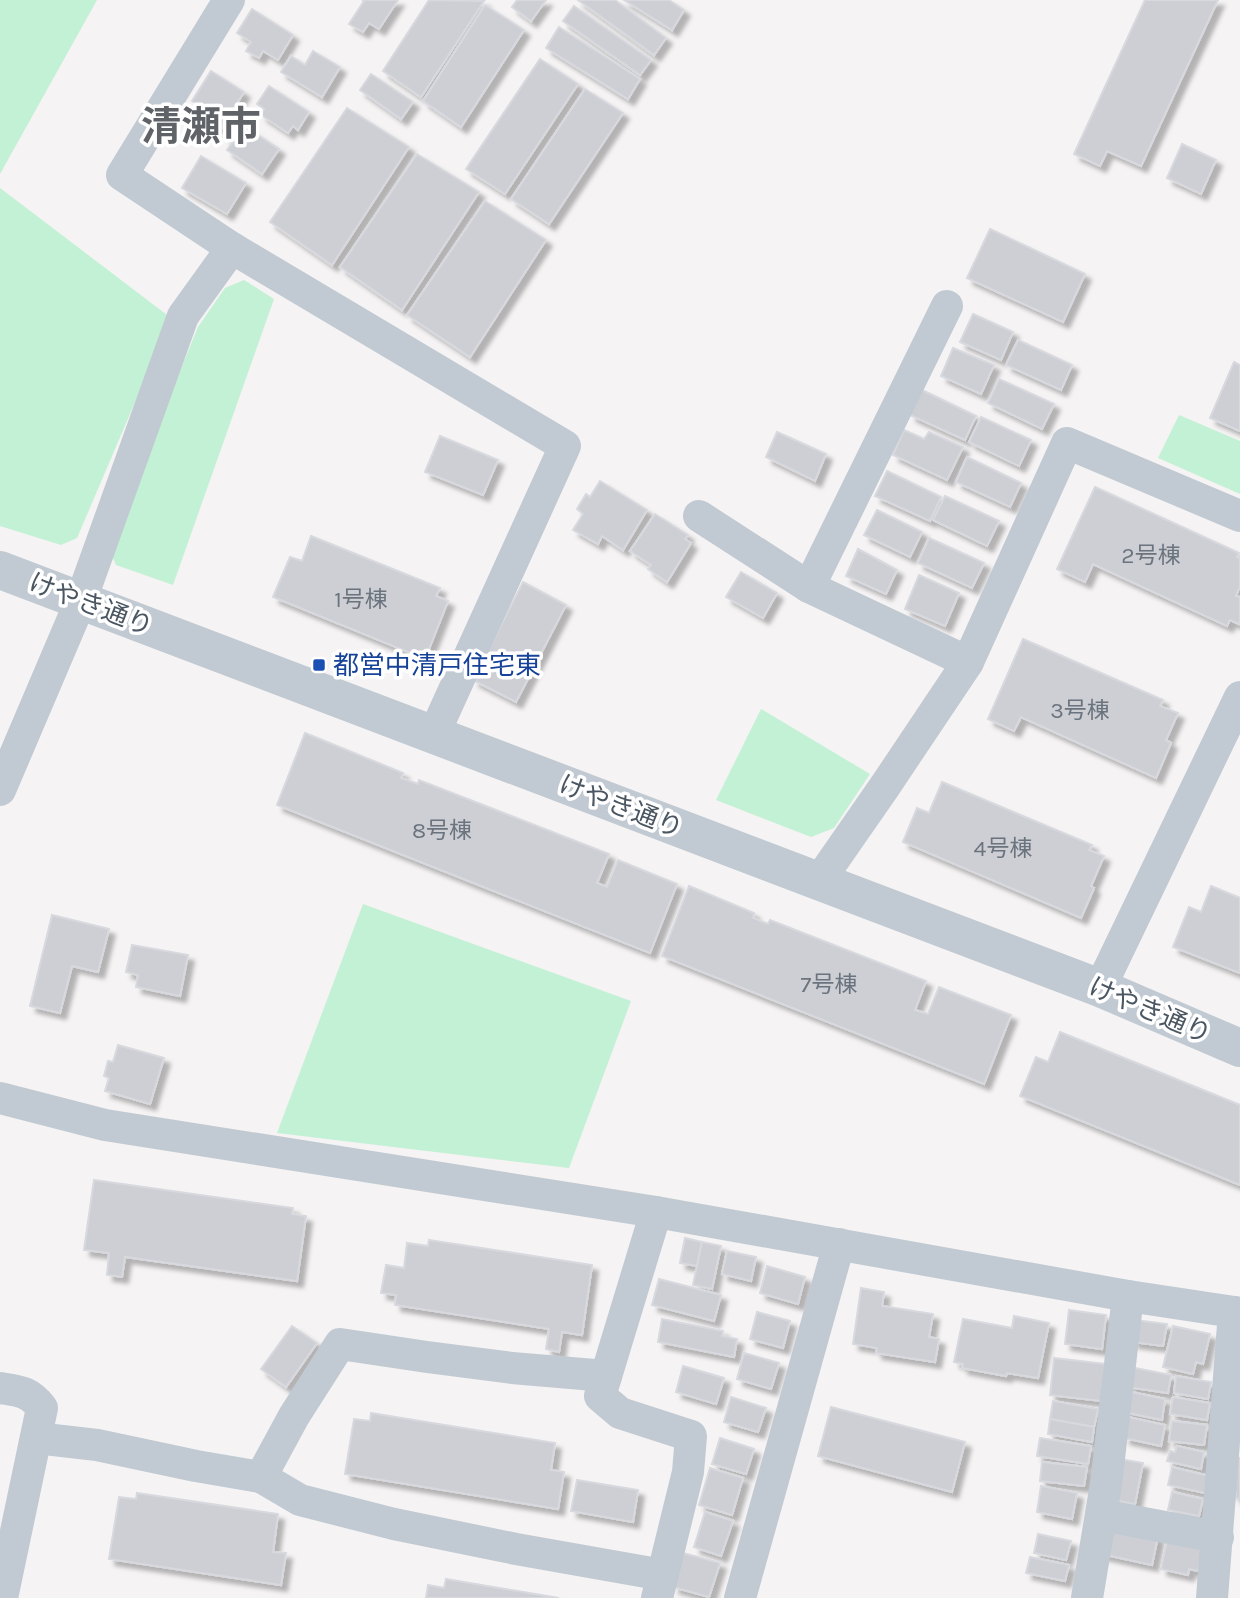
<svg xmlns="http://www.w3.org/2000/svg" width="1240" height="1598" font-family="Karla,'Noto Sans JP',sans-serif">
<defs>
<filter id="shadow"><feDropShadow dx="6" dy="6" stdDeviation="2" flood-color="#0004"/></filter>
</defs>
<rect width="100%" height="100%" fill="#f5f3f3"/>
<g fill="#c3f1d5">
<polygon points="0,0 97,0 0,174"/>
<polygon points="0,188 171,318 77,538 61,545 0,526"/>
<polygon points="244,280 274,299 173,585 116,565 108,547 198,327 225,288"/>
<polygon points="1179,415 1240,441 1240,494 1158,458"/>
<polygon points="761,709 870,774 834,828 811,837 716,800"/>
<polygon points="363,904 631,1001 569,1168 277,1133"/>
</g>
<g fill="#cdcfd5" stroke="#d7d9de" stroke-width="2" filter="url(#shadow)">
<polygon points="362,0 398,0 379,29 369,23 363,32 349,24 364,1"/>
<polygon points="429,0 484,1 421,97 383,71"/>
<polygon points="517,0 546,0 531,21 512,7"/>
<polygon points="578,0 615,0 666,38 654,55"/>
<polygon points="624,0 669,0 684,10 672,30"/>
<polygon points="1145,0 1218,0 1141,166 1107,151 1100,166 1074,154"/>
<polygon points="485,5 524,30 461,127 423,101"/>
<polygon points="574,6 651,60 640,75 563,21"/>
<polygon points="252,9 293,35 278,60 263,51 259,58 246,51 251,42 237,33"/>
<polygon points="559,27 640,79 628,99 546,48"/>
<polygon points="313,51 340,67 322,97 281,72 291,56 305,65"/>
<polygon points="540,59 578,84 505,194 466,169"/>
<polygon points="211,71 244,92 221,129 203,117 207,110 192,101"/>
<polygon points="371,74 413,102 401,119 360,90"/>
<polygon points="269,86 309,112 298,130 293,126 288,133 261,115 264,109 257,104"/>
<polygon points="585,89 623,113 549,224 511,199"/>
<polygon points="347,108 409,147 332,265 270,222"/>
<polygon points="237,121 279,149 262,174 227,150 232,143 225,139"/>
<polygon points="1182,144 1216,160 1201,194 1167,178"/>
<polygon points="417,154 479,192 402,310 340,267"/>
<polygon points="201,156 246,183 227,214 182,188"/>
<polygon points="485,201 546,240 470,357 407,315"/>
<polygon points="990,229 1085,274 1063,322 967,278"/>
<polygon points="973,314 1013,332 1001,360 960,342"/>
<polygon points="1018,340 1072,365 1061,390 1006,365"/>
<polygon points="953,348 994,365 981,394 941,376"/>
<polygon points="1234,362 1240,365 1240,431 1210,418"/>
<polygon points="999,379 1054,404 1042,429 988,403"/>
<polygon points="922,390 976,416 965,440 910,415"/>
<polygon points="981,417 1031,440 1019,466 969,442"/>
<polygon points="904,430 924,439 929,432 963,447 947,480 893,455"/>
<polygon points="777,432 826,454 815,481 766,457"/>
<polygon points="440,436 498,460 483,495 425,472"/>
<polygon points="967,457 1021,483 1010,507 956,482"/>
<polygon points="887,471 941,497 930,521 875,496"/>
<polygon points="600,481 647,510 623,550 602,536 598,544 573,530 583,514 577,509 586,494 590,497"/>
<polygon points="1095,487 1239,553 1237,557 1240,558 1240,586 1236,596 1240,597 1240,620 1239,624 1230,620 1227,626 1093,564 1085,582 1057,569"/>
<polygon points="945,496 999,521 987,546 933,520"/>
<polygon points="877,510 922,532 910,557 864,535"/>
<polygon points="655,514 688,535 685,539 691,543 667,582 648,569 651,565 630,551"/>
<polygon points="311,536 440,588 436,596 448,601 425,659 273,597 290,557 302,561"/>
<polygon points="929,538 984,563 972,588 918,563"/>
<polygon points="858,549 897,570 886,594 846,576"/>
<polygon points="741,572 777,593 763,618 726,597"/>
<polygon points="919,575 959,593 945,626 905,609"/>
<polygon points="523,582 566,605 516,702 473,680"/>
<polygon points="1023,639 1163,700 1160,706 1178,713 1166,740 1171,743 1156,778 1021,717 1014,731 988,719"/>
<polygon points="305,733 403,773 401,778 418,784 419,780 609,854 597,883 607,887 618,860 677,884 650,953 277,805"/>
<polygon points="942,782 1092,845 1089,850 1104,856 1091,886 1094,888 1081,918 903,842 917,808 929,813"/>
<polygon points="689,886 754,913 753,918 768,924 770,920 926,981 915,1010 928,1014 939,987 1011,1015 984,1084 662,956"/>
<polygon points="1211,886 1240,898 1240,973 1173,947 1189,907 1201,912"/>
<polygon points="52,915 109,929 98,972 72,966 60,1013 30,1006"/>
<polygon points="132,945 188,955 180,996 136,987 138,975 126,972"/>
<polygon points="1060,1032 1240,1105 1240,1185 1020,1096 1036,1057 1048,1062"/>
<polygon points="118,1045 164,1058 150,1104 105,1091 109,1078 104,1076 108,1061 113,1062"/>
<polygon points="94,1180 293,1208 292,1214 306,1216 297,1281 125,1257 122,1277 107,1275 109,1253 84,1250"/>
<polygon points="685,1238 702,1242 697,1266 680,1263"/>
<polygon points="429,1240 592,1265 582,1335 562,1332 559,1352 546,1349 549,1329 395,1305 396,1295 381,1293 386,1265 404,1268 407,1243 428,1246"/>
<polygon points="702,1242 721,1246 712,1289 693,1285"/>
<polygon points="727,1251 756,1257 751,1281 722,1274"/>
<polygon points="767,1266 805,1277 798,1304 760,1293"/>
<polygon points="659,1279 721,1295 714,1321 652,1305"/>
<polygon points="861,1288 884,1292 882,1306 933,1314 929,1337 939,1339 935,1362 876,1353 877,1348 853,1344"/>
<polygon points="1069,1310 1106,1315 1102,1349 1065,1344"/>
<polygon points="757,1312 790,1321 783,1348 750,1339"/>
<polygon points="1014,1316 1049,1323 1038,1378 1007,1373 1006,1376 962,1368 963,1364 954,1362 963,1319 1012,1328"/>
<polygon points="662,1319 723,1331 722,1336 737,1339 734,1357 658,1342"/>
<polygon points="1135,1320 1167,1324 1163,1346 1132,1342"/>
<polygon points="292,1326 317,1343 286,1387 261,1369"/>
<polygon points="1173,1326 1210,1334 1203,1364 1196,1362 1193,1374 1163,1367"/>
<polygon points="744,1353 779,1363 771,1389 737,1379"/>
<polygon points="1054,1358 1105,1364 1101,1401 1050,1395"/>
<polygon points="683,1366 724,1378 716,1404 676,1392"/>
<polygon points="1130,1367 1171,1375 1168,1393 1127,1387"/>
<polygon points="1176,1376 1211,1382 1208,1399 1174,1393"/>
<polygon points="1127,1391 1165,1399 1162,1420 1123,1412"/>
<polygon points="731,1397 766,1408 758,1432 724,1422"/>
<polygon points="1173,1397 1210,1403 1207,1420 1170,1414"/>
<polygon points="1053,1401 1098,1409 1094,1427 1050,1419"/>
<polygon points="831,1407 965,1442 952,1492 818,1456"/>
<polygon points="371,1413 555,1443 551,1470 564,1472 558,1509 345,1474 354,1419 370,1421"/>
<polygon points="1128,1417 1165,1425 1161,1446 1124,1438"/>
<polygon points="1050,1419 1094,1427 1092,1442 1048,1434"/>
<polygon points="1172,1421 1207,1425 1204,1445 1169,1441"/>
<polygon points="720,1438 754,1449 746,1474 712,1464"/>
<polygon points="1040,1438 1091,1446 1088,1464 1037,1456"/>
<polygon points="1177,1446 1204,1452 1201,1469 1167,1461 1170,1451 1175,1452"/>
<polygon points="1235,1457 1240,1458 1240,1499 1236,1498 1236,1493 1230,1492"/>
<polygon points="1120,1459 1143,1463 1135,1504 1113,1500"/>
<polygon points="1042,1462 1087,1467 1084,1486 1040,1481"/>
<polygon points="1172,1467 1209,1476 1205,1493 1168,1485"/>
<polygon points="710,1468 743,1478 732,1515 699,1505"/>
<polygon points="577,1480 638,1490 633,1522 571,1511"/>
<polygon points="1041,1486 1077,1493 1072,1519 1037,1512"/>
<polygon points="1172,1492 1203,1499 1199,1516 1168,1510"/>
<polygon points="137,1493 278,1514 273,1552 286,1553 281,1585 109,1559 119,1497 136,1499"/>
<polygon points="705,1512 733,1521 721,1556 694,1547"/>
<polygon points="1104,1523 1158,1536 1152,1565 1097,1553"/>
<polygon points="1038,1534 1071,1541 1066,1560 1034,1553"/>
<polygon points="1168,1535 1204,1543 1198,1571 1189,1569 1188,1575 1161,1569"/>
<polygon points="683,1553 720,1563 709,1597 673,1587"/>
<polygon points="1030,1557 1069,1565 1065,1581 1026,1573"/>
<polygon points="446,1579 559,1598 426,1598 428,1585 444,1588"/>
</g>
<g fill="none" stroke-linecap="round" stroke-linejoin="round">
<g stroke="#c1cad2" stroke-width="32">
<polyline points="229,0 122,175 232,248 565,446 434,734"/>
<polyline points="699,516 809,587 968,662"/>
<polyline points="809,587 947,306"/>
<polyline points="0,790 81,600 183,316 232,248"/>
<polyline points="819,881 885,786 968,662 1067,443 1240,516"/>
<polyline points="1100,988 1240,697"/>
<polyline points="0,1098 105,1125 656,1212 1128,1296 1240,1313"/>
<polyline points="656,1212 600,1396 620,1413 691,1436 688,1472 657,1598"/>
<path d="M0,1388C19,1391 29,1391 42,1408L2,1598"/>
<polyline points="36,1438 97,1445 196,1466 261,1477 294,1416 340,1344 427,1357 512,1368 606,1376"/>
<polyline points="261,1477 300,1500 394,1524 516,1549 663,1575"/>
<polyline points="1101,1515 1218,1537"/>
<polyline points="740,1598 839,1244"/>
<polyline points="1087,1598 1106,1484 1128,1296"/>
<polyline points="1212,1598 1234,1312"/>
</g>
<polyline stroke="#c1cad2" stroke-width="38" points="0,570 1100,988 1240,1048"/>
</g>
<rect fill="#1a4fb4" stroke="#fff" stroke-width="2.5" x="312" y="658" width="14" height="14" rx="3.5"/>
<g text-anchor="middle" stroke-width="7" stroke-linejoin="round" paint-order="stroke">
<g font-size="23" fill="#6b747e">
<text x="1151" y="563">2号棟</text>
<text x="361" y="607">1号棟</text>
<text x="1080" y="718">3号棟</text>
<text x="442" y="838">8号棟</text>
<text x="1003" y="856">4号棟</text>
<text x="829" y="992">7号棟</text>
</g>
<g font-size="26" fill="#4a5661" stroke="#fff">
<text transform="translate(91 604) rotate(21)" y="9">けやき通り</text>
<text transform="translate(621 806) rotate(21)" y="9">けやき通り</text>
<text transform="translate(1150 1010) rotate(23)" y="9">けやき通り</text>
</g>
<g font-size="26" fill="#164399" stroke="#fff" text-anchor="start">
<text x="333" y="674">都営中清戸住宅東</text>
</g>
<g font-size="40" font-weight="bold" fill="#5f6368" stroke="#fff">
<text x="201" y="140">清瀬市</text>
</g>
</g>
</svg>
